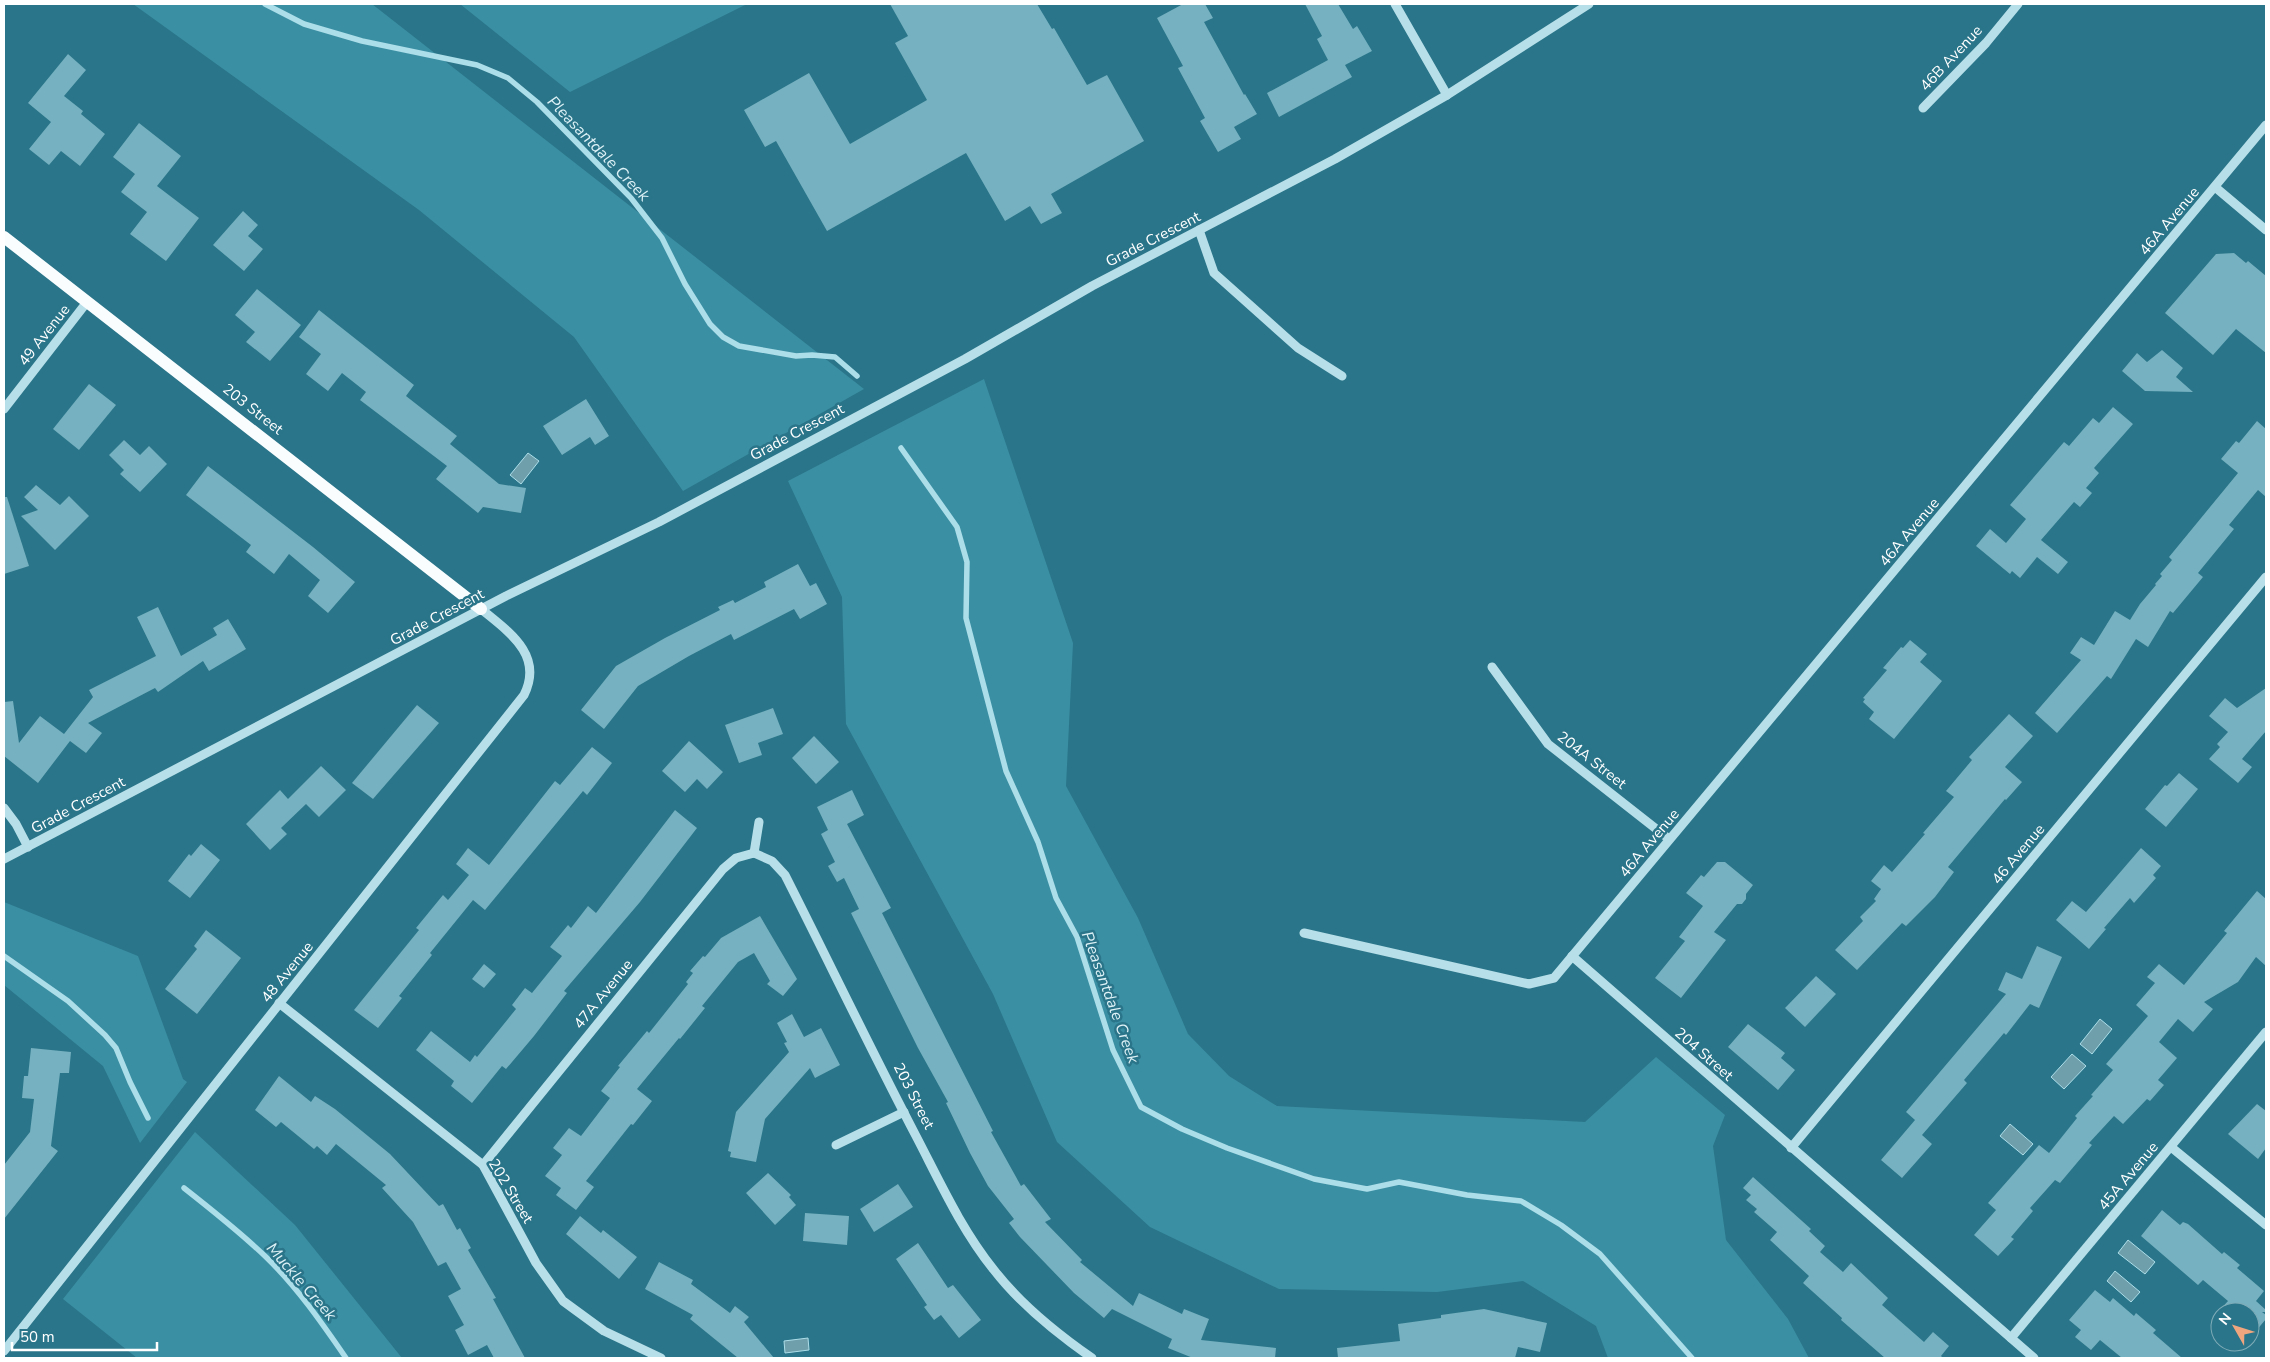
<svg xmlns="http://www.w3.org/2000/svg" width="2270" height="1362" font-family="'Nunito Sans',sans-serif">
<rect width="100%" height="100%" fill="#2a7589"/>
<g fill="#3b8fa3">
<polygon points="133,4 372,4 864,389 683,491 574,337 419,210"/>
<polygon points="460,4 747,4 570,92"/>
<polygon points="984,379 1073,643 1066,786 1138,918 1188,1034 1229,1076 1277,1106 1585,1122 1656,1057 1725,1115 1713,1146 1726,1240 1788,1319 1809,1358 1608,1358 1596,1326 1523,1281 1437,1292 1279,1289 1150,1227 1057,1142 993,994 846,724 842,597 788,481"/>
<polygon points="4,902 138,956 183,1079 187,1082 140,1143 103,1066 4,985"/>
<polygon points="195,1132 295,1225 402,1358 137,1358 63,1299"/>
</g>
<g fill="#6f9fab" stroke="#acdee9">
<polygon points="528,453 539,461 521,484 510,475"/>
<polygon points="2100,1019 2112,1029 2092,1054 2080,1044"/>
<polygon points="2072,1054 2086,1066 2064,1089 2051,1077"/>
<polygon points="2010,1124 2033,1144 2023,1155 2000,1136"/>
<polygon points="2128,1240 2155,1262 2145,1274 2118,1253"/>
<polygon points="2115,1271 2140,1292 2131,1302 2107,1281"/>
<polygon points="808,1338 809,1350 785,1353 784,1341"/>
</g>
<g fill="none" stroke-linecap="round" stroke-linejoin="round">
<g stroke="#acdee9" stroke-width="5.5">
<polyline points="265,4 304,24 362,41 477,65 508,78 537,102 631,198 662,238 685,284 710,324 723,337 739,346 796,356 812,355 835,357 857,376"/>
<polyline points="901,448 957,527 967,562 966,618 1006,771 1038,842 1056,898 1077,937 1113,1050 1141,1107 1182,1129 1227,1148 1314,1179 1367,1189 1399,1182 1467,1195 1521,1201 1561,1225 1600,1254 1692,1358"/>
<polyline points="4,956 68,1001 105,1035 116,1048 130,1082 148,1118"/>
<path d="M184,1188C212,1210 240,1232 266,1257C297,1287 322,1323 346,1358"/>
</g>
</g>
<g fill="#75b1c0">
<polygon points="890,4 1037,4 1052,29 1054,28 1087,85 1107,75 1144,141 1051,194 1062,213 1041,224 1030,206 1005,221 966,153 827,231 776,141 765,147 744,110 809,73 850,144 927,100 895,43 908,36"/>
<polygon points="1183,4 1205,4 1213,18 1204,22 1244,95 1245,94 1257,114 1234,127 1241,139 1218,152 1200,121 1205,118 1178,68 1183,66 1157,18"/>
<polygon points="1305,4 1338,4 1353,29 1357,26 1372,51 1345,65 1352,77 1279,117 1267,93 1328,60 1317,39 1322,36"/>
<polygon points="68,54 86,70 64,96 83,111 81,114 105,134 80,166 61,151 49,165 29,149 51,122 28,103"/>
<polygon points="139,123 181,156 157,186 199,218 166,261 130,234 147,212 121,192 135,174 113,157"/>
<polygon points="243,211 258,225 248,236 263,249 244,271 213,245"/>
<polygon points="2234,253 2246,263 2248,261 2266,276 2266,353 2236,329 2213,355 2165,313 2216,254"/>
<polygon points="257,289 301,325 270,361 246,342 255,332 235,315"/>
<polygon points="319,310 414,385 406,396 457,436 450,444 499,484 526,488 521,513 483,507 478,513 436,479 447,466 360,400 366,392 342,373 328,391 306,374 321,354 299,337"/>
<polygon points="2162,350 2183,368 2176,377 2193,392 2145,391 2122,371 2137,353 2147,362"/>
<polygon points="89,384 116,405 79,450 53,429"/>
<polygon points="586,399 609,436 595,445 590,437 562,455 543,426"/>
<polygon points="2113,407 2133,424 2094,468 2099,473 2086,488 2092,493 2080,507 2074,502 2041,540 2068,562 2058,574 2037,557 2020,578 2012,571 2010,574 1976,546 1990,529 2006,543 2026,519 2010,505 2064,442 2069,446 2093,418 2099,423"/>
<polygon points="2257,421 2266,429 2266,497 2258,490 2229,525 2234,529 2198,573 2203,577 2173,613 2170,611 2148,647 2136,639 2111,679 2107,676 2057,733 2035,713 2081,660 2070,653 2081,637 2094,645 2115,611 2130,620 2140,604 2156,585 2155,584 2162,576 2160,574 2172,560 2169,557 2238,473 2221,459 2236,441 2239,443"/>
<polygon points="124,440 140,455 149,446 167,464 140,492 120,474 124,470 109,455"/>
<polygon points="208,466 313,547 355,582 328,613 308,596 320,580 289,554 274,574 246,552 251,545 186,495"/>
<polygon points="36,485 60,505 69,496 89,516 55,550 21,516 38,510 24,497"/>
<polygon points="4,497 7,497 29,566 4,574"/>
<polygon points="798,564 810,586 816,583 827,604 800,619 794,609 734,640 731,634 689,656 638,686 604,729 581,710 616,666 665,638 720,610 718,607 733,600 735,603 766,587 764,582"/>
<polygon points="158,607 181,656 217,635 213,628 228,619 246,649 209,671 203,661 158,692 155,688 88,723 102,733 86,753 70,741 38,783 4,756 4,702 13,701 19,743 40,716 64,734 93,697 89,690 156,656 137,617"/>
<polygon points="1910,640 1927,654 1920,662 1942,681 1894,739 1869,719 1874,712 1863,702 1865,699 1863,698 1887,670 1883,668 1901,647 1903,648"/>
<polygon points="2266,688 2266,731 2242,759 2252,767 2238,783 2209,759 2220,747 2217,744 2228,732 2209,716 2225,698 2237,708"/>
<polygon points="417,705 439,723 373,799 352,783"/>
<polygon points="773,708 783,734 758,743 762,755 739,763 725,725"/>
<polygon points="2009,714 2033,736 2005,767 2022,782 2006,800 2005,799 1948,867 1954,872 1935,897 1906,926 1902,923 1857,970 1835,950 1863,921 1860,917 1876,901 1874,899 1881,889 1871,881 1884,865 1892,872 1925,834 1923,833 1954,797 1946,791 1972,760 1969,757"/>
<polygon points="814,736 839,762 816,784 792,758"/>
<polygon points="689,741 723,772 707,789 697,779 685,792 662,771"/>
<polygon points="592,747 612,763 587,795 583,791 485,910 473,900 430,953 432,955 399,996 402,998 378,1028 354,1010 419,930 416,928 443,895 448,900 469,875 456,864 468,848 489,865 555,781 560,785"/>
<polygon points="321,766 346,790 319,817 306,804 281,828 287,834 270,850 246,824 280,790 288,799"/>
<polygon points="2179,773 2198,789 2166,827 2145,809 2165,785 2167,786"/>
<polygon points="852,790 864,815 847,824 891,908 882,913 993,1131 991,1132 1021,1186 1024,1184 1051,1219 1045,1222 1082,1260 1080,1262 1133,1306 1139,1293 1182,1314 1184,1309 1209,1319 1201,1340 1276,1348 1275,1358 1193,1358 1168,1348 1172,1339 1112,1309 1104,1318 1074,1293 1020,1237 1009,1223 1014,1219 988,1186 970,1153 946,1103 948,1102 918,1048 851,913 859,909 844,878 837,882 828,866 835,862 821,834 828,830 817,807"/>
<polygon points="675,810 697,828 640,902 564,991 567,993 534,1036 506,1069 502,1066 472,1103 451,1086 454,1081 416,1050 431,1031 470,1062 475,1055 477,1057 516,1009 512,1005 525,988 532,993 562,956 550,947 568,925 571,928 588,906 596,913"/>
<polygon points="201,844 220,860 190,898 168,881 189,854 191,856"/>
<polygon points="2141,848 2161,866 2153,875 2156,878 2134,903 2130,898 2104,928 2106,929 2089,949 2056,920 2072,901 2086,912"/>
<polygon points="1717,862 1725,862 1753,885 1746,894 1746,899 1742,904 1737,904 1714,932 1726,940 1681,998 1655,978 1685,941 1679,937 1703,906 1686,893 1701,875 1704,877"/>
<polygon points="2257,891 2266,899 2266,966 2256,957 2238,982 2204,1002 2213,1009 2193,1032 2178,1019 2159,1042 2177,1058 2158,1080 2164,1085 2150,1101 2147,1099 2123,1124 2114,1116 2089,1143 2092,1145 2060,1183 2055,1180 2030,1208 2033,1211 2011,1237 2014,1239 1998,1256 1974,1235 1996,1210 1988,1203 2039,1145 2049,1153 2077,1118 2075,1116 2093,1096 2091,1095 2113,1070 2106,1064 2148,1016 2136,1005 2155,983 2147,977 2159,964 2184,985 2227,933 2224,931"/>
<polygon points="760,916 797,979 783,996 767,984 770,981 754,953 738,962 702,1006 705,1008 680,1039 679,1038 637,1089 652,1101 633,1125 631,1124 586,1181 594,1187 576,1210 556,1195 561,1188 545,1176 562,1155 553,1148 569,1128 581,1136 610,1098 601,1091 620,1067 618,1066 647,1031 649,1033 688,984 686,982 693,973 690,971 703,956 705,957 721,938"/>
<polygon points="206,930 241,958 197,1014 165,989 197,949 194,946"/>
<polygon points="2037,946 2062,957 2039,1008 2030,1004 2006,1035 2004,1033 1964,1080 1967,1083 1922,1135 1932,1144 1902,1178 1881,1160 1915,1120 1906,1112 2006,994 1998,990 2006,972 2022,979"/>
<polygon points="484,964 496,974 484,988 472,979"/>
<polygon points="1816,976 1836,994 1805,1027 1785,1008"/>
<polygon points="792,1014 804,1037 821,1028 840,1065 815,1078 810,1068 765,1119 756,1162 730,1157 731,1152 728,1151 736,1112 789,1052 784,1043 787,1042 777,1023"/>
<polygon points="1748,1024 1785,1053 1781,1058 1795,1070 1778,1090 1728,1047"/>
<polygon points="31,1048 71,1052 69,1073 60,1073 51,1146 58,1151 4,1219 4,1165 30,1132 34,1099 22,1098 24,1076 28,1076"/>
<polygon points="279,1076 311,1102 315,1096 335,1109 390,1154 439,1206 443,1204 457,1230 460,1228 471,1248 468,1250 496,1298 493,1299 525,1358 494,1358 487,1345 468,1355 455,1330 464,1325 448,1296 461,1289 446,1262 438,1266 413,1222 382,1188 386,1185 336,1144 327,1155 317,1146 314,1149 281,1122 276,1127 255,1110"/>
<polygon points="2257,1104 2266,1111 2266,1148 2258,1159 2228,1134"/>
<polygon points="768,1173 791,1195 789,1197 796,1205 775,1225 746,1193"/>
<polygon points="1753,1177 1811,1229 1809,1231 1825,1246 1820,1252 1843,1272 1851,1263 1888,1298 1882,1305 1924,1342 1933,1332 1949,1346 1941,1356 1943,1358 1885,1358 1841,1320 1842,1318 1803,1283 1809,1276 1770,1240 1777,1232 1754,1212 1757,1209 1746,1200 1751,1195 1743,1188"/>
<polygon points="898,1184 913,1207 874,1232 860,1209"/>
<polygon points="2162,1210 2180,1225 2183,1222 2188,1224 2222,1254 2224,1252 2240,1265 2237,1268 2264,1291 2256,1301 2266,1310 2266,1312 2262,1312 2266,1315 2266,1319 2250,1338 2250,1312 2218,1312 2228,1301 2203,1280 2198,1285 2141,1236"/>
<polygon points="805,1213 849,1216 847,1245 803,1241"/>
<polygon points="580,1216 601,1233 603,1230 637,1257 619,1279 566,1234"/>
<polygon points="918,1243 948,1288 953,1285 981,1320 959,1338 941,1315 934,1320 924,1307 927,1305 896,1259"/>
<polygon points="659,1262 693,1280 691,1284 730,1313 735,1306 749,1317 744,1322 774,1358 738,1358 690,1319 693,1315 645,1289"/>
<polygon points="2095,1290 2110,1302 2113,1298 2134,1316 2136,1313 2156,1330 2153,1333 2182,1358 2122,1358 2100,1340 2091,1350 2075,1337 2081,1330 2069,1320"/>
<polygon points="1484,1309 1547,1323 1540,1352 1518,1347 1515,1358 1338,1358 1337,1348 1400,1341 1398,1324 1441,1318 1441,1315"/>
</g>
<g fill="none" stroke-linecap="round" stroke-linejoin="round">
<g stroke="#b7dfe9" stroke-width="9">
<polyline points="1395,4 1447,95"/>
<polyline points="1923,108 1986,43 2018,4"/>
<polyline points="2215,187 2266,230"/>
<polyline points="1199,230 1214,273 1298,348 1342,376"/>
<polyline points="4,409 87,302"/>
<polyline points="1492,667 1548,744 1669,839"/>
<polyline points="4,808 16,824 28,847"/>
<path d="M754,853L772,861L785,875C829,962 871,1050 916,1136C940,1182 961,1229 994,1270C1021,1305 1056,1333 1092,1358"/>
<polyline points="754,853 759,822"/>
<polyline points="4,859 506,596 659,522 965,359 1092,286 1335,159 1447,95 1589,4"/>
<polyline points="1304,933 1529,984 1554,978 2266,125"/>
<polyline points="1572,956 2034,1358"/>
<polyline points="279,1003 483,1165 536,1263 563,1301 604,1331 661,1358"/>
<polyline points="836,1145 904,1112"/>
<polyline points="2171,1147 2266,1225"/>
<polyline points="1791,1148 2266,577"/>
<polyline points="483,1165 723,869 736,858 754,853"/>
<polyline points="2011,1338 2266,1032"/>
<path d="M4,1351L524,695C544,655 509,632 481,609"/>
</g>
<polyline stroke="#f9fdfe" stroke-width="12" points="4,237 481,609"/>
</g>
<g text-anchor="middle" stroke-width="5" stroke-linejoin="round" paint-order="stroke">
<g font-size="15" fill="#fff" stroke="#2a7589">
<text transform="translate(1951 58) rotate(-47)" y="5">46B Avenue</text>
<text transform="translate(2169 221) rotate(-50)" y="5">46A Avenue</text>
<text transform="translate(1153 239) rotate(-27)" y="5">Grade Crescent</text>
<text transform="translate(44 335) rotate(-52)" y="5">49 Avenue</text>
<text transform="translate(253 409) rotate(38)" y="5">203 Street</text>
<text transform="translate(797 432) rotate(-28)" y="5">Grade Crescent</text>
<text transform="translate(1909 532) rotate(-50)" y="5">46A Avenue</text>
<text transform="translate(437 617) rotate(-28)" y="5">Grade Crescent</text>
<text transform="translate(1592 760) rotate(38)" y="5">204A Street</text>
<text transform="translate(78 805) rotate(-28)" y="5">Grade Crescent</text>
<text transform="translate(1649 843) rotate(-50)" y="5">46A Avenue</text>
<text transform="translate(2018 854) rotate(-50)" y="5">46 Avenue</text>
<text transform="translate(287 972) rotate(-51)" y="5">48 Avenue</text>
<text transform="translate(603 994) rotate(-51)" y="5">47A Avenue</text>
<text transform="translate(1704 1054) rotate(41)" y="5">204 Street</text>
<text transform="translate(914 1096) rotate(63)" y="5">203 Street</text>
<text transform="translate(2128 1176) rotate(-50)" y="5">45A Avenue</text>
<text transform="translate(511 1191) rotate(59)" y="5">202 Street</text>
</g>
<g font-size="16" font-style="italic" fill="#def2f7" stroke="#2a7589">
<text transform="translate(599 148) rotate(46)" y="6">Pleasantdale Creek</text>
<text transform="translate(1111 997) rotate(70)" y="6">Pleasantdale Creek</text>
<text transform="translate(302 1281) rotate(49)" y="6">Muckle Creek</text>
</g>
</g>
<rect width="2270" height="1362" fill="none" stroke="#ffffff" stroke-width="10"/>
<g transform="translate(2235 1327) rotate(309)"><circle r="24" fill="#2a7589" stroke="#7facb8"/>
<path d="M0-4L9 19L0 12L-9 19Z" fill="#efa67e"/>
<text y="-8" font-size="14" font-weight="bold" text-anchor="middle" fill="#ffffff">N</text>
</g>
<path d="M12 1342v8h145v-8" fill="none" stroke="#ffffff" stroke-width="2.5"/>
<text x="20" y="1342" font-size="15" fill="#ffffff" stroke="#2a7589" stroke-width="4" paint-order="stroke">50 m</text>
</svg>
